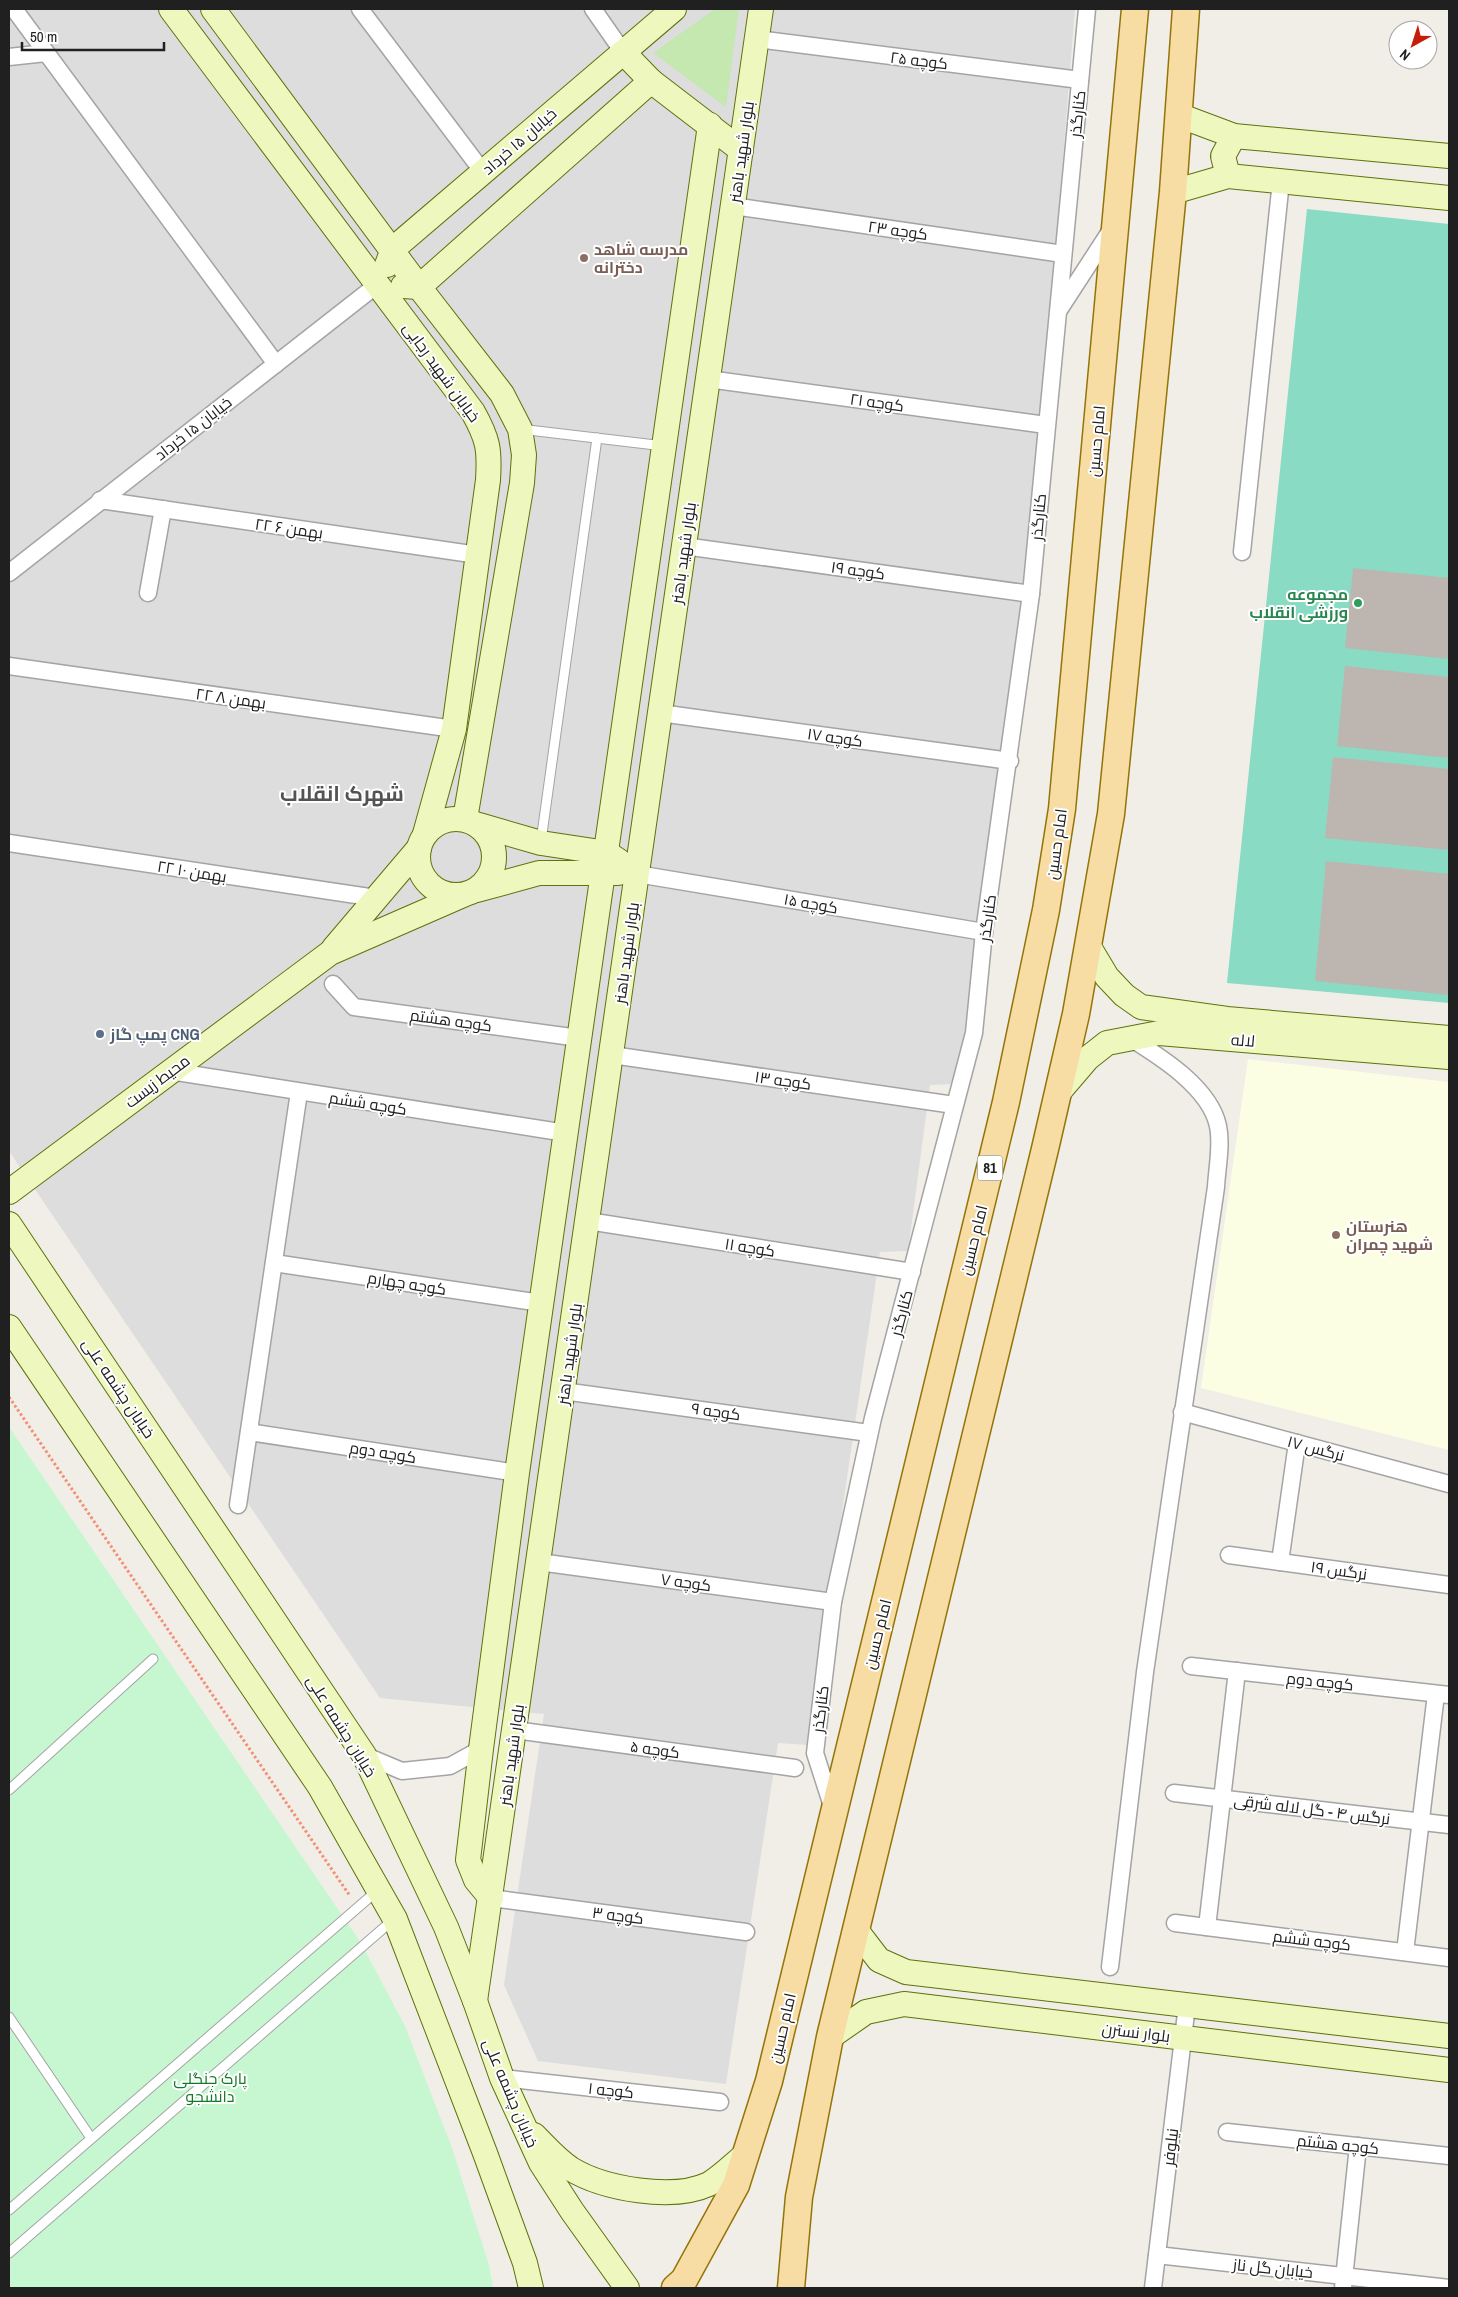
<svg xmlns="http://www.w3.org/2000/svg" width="1458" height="2297" font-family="'Archivo Narrow',Cairo,sans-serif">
<rect width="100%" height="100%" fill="#f0eee7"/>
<polygon fill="#dedddd" points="9,9 1075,9 1026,617 959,1084 930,1085 908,1251 880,1252 808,1745 778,1743 726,2084 538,2061 504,1985 544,1714 380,1698 9,1151"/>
<polygon fill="#fbfee2" points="1248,1059 1449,1082 1449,1450 1201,1388"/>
<polygon fill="#c5e7b0" points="715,9 739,9 726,107 653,53"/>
<polygon fill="#c7f7d0" points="9,1427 361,1943 405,2026 452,2148 489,2265 493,2288 9,2288"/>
<polygon fill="#89dbc3" points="1307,209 1449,224 1449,1003 1227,983"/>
<g fill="#bdb6b0">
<polygon points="1353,568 1449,578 1449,659 1345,648"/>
<polygon points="1345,666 1449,677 1449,758 1337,746"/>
<polygon points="1333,757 1449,769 1449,850 1325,838"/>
<polygon points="1326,861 1449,874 1449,995 1315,981"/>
</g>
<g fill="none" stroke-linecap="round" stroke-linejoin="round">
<g stroke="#a4a4a4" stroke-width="11">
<g id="lane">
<polyline points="520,429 664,446"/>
<polyline points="541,841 597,438"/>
<polyline points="9,1790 153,1659"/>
<polyline points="9,2017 91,2138"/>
<polyline points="9,2210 378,1890"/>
<polyline points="9,2253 394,1919"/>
</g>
</g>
<g stroke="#a4a4a4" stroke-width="19">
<g id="street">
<polyline points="14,9 276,364"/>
<polyline points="360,9 483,172"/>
<polyline points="593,9 623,52"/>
<polyline points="757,39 1080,80"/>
<polyline points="9,57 46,53"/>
<polyline points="733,206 1063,254"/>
<polyline points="1059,310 1111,230"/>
<polyline points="708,379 1046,425"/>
<polyline points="100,500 478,555"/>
<polyline points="684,546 1031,594"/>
<polyline points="1242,552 1281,181"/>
<polyline points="9,573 378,284"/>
<polyline points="148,593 163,509"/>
<polyline points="9,666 454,729"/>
<polyline points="660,713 1010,761"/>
<polyline points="9,843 376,898"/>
<polyline points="637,874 984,932"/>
<polyline points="333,984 354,1007 579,1038"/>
<polyline points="612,1055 954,1105"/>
<polyline points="170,1071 566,1133"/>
<polyline points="588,1221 912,1272"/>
<polyline points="274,1263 541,1303"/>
<polyline points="563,1391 869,1433"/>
<polyline points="1182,1412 1449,1484"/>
<polyline points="249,1432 517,1473"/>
<polyline points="238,1505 299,1092"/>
<polyline points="1229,1555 1449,1585"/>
<polyline points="539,1562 833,1602"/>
<polyline points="1280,1562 1297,1443"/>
<polyline points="1191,1666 1449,1695"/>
<polyline points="515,1730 795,1768"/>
<polyline points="364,1755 402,1771 450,1766 481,1749"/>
<polyline points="1174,1793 1449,1825"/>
<polyline points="833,1809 815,1753 833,1602 873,1418 974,1033 984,932 1031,594 1087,9"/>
<polyline points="491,1898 746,1932"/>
<polyline points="1175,1923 1449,1958"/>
<polyline points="1207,1927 1237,1671"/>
<polyline points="1405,1952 1436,1694"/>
<path d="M1110,1967L1145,1672L1216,1187C1217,1168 1222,1145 1218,1126C1210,1088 1161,1057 1130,1038"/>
<polyline points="502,2078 720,2102"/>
<polyline points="1227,2132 1449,2156"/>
<polyline points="1157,2255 1449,2288"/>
<polyline points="1153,2288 1187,2005"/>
<polyline points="1343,2288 1358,2146"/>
</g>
</g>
<g stroke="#5d730b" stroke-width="26">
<g id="secondary">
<path d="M171,9L473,412C488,439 490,449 488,480L454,729L425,834"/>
<polyline points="213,9 419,287 502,394 520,429 524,455 522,483 465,819"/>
<polyline points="623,52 651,81 741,150"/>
<polyline points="1178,115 1234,136 1449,156"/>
<polyline points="1228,176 1223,156 1234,136"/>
<polyline points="1173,192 1228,176 1449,198"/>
<polyline points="387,265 393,249 674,9"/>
<polyline points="403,286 419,287 651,81"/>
<circle cx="456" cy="857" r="38"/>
<polyline points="479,825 541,843 607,853 619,861"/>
<polyline points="477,890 539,873 618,873"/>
<polyline points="1089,947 1107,977 1124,995 1141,1007 1227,1019 1449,1038"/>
<polyline points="334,948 419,848"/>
<polyline points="1058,1093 1088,1058 1107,1043 1159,1033 1449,1057"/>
<polyline points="9,1192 330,953 463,895"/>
<polyline points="9,1224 364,1755 446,1927 475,2001 502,2078 541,2163 572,2211 627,2288"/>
<polyline points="9,1327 320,1787 395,1919 485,2153 525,2263 531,2288"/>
<polyline points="491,1898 476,1880 468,1860 481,1749 517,1473 710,125"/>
<polyline points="856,1930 879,1960 906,1972 1449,2036"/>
<polyline points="475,2001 761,9"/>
<polyline points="830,2037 866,2012 904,2004 1449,2070"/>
<path d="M534,2135C546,2147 557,2160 571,2169C604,2189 673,2201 709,2184C721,2177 734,2164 745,2155"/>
</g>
</g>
<g stroke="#947408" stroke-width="29">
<g id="primary">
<polyline points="675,2288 684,2280 736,2185 769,2081 1006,1102 1046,910 1062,809 1135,9"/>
<polyline points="791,2288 799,2197 830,2037 1045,1149 1076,1014 1111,814 1173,192 1186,9"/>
</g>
</g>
<polyline stroke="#f38f75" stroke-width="3" stroke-dasharray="2.5 2.5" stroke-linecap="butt" points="9,1397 350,1896"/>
<use href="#lane" stroke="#fff" stroke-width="9"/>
<use href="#street" stroke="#fff" stroke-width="16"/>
<use href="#secondary" stroke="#eef7be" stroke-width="24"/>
<use href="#primary" stroke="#f7dca4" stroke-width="26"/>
</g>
<g fill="#8d6e63" stroke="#fff" stroke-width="2">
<circle cx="584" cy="258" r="5"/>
<circle cx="1336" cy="1235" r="5"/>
</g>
<circle fill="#2e9e5b" stroke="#fff" stroke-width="2" cx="1358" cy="603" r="5"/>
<circle fill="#5c6f8a" stroke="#fff" stroke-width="2" cx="100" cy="1034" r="5"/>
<g text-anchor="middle" stroke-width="4" stroke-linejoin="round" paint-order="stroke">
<rect fill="#fff" stroke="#636363" stroke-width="1" x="977.5" y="1155.5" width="25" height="25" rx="4"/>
<g font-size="15" font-weight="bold" fill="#202020">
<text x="990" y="1173">81</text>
</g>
<g font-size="16" fill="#202020" stroke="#fff">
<text transform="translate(919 60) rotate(7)" y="6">کوچه ۲۵</text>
<text transform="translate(1077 114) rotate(-84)" y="6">کنارگذر</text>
<text transform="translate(519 141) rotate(-41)" y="6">خیابان ۱۵ خرداد</text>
<text transform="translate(741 152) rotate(-82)" y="6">بلوار شهید باهنر</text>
<text transform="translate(898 230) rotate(8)" y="6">کوچه ۲۳</text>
<text transform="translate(442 372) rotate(54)" y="6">خیابان شهید رجایی</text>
<text transform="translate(877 402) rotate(8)" y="6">کوچه ۲۱</text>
<text transform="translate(193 428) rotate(-38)" y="6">خیابان ۱۵ خرداد</text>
<text transform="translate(1096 441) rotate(-85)" y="6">امام حسین</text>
<text transform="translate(1038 517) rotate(-85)" y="6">کنارگذر</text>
<text transform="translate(289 528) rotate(8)" y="6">۲۲ بهمن ۶</text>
<text transform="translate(683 553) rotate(-82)" y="6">بلوار شهید باهنر</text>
<text transform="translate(858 570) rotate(8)" y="6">کوچه ۱۹</text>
<text transform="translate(231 698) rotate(8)" y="6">۲۲ بهمن ۸</text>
<text transform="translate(835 737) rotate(8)" y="6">کوچه ۱۷</text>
<text transform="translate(1056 844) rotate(-82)" y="6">امام حسین</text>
<text transform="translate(192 871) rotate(9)" y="6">۲۲ بهمن ۱۰</text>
<text transform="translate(811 903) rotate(10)" y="6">کوچه ۱۵</text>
<text transform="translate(987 918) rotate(-82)" y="6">کنارگذر</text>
<text transform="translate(626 953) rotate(-82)" y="6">بلوار شهید باهنر</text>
<text transform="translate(451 1020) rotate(8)" y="6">کوچه هشتم</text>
<text transform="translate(1243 1040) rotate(5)" y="6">لاله</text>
<text transform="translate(783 1080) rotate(8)" y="6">کوچه ۱۳</text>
<text transform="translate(157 1081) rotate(-37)" y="6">محیط زیست</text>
<text transform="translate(368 1103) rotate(9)" y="6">کوچه ششم</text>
<text transform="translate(973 1240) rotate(-76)" y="6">امام حسین</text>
<text transform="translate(750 1247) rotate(9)" y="6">کوچه ۱۱</text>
<text transform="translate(407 1283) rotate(9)" y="6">کوچه چهارم</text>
<text transform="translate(901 1313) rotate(-75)" y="6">کنارگذر</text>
<text transform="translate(569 1354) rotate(-82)" y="6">بلوار شهید باهنر</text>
<text transform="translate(119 1388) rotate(56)" y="6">خیابان چشمه علی</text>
<text transform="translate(716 1411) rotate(8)" y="6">کوچه ۹</text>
<text transform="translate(1316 1448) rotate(15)" y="6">نرگس ۱۷</text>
<text transform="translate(383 1452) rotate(9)" y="6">کوچه دوم</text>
<text transform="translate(1339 1570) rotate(8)" y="6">نرگس ۱۹</text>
<text transform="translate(686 1582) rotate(8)" y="6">کوچه ۷</text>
<text transform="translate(877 1634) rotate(-76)" y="6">امام حسین</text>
<text transform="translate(1320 1681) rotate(6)" y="6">کوچه دوم</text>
<text transform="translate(820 1709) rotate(-83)" y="6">کنارگذر</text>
<text transform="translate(342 1726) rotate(58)" y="6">خیابان چشمه علی</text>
<text transform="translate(655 1749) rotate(8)" y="6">کوچه ۵</text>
<text transform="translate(511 1755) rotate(-82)" y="6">بلوار شهید باهنر</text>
<text transform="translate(1312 1809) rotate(7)" y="6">نرگس ۴ - گل لاله شرقی</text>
<text transform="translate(618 1915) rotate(7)" y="6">کوچه ۳</text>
<text transform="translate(1312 1940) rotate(7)" y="6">کوچه ششم</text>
<text transform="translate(782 2028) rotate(-77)" y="6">امام حسین</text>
<text transform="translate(1136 2032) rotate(7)" y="6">بلوار نسترن</text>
<text transform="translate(611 2090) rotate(6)" y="6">کوچه ۱</text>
<text transform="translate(511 2093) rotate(67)" y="6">خیابان چشمه علی</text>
<text transform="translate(1338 2144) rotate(6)" y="6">کوچه هشتم</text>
<text transform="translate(1170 2147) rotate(-83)" y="6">نیلوفر</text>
<text transform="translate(1273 2268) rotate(6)" y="6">خیابان گل ناز</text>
</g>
<g font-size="16" font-weight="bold" fill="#785e54" stroke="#fff" text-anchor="start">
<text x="594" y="255">مدرسه شاهد<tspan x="594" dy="18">دخترانه</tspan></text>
<text x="1346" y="1232">هنرستان<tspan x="1346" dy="18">شهید چمران</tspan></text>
</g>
<g font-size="16" font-weight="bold" fill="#27864d" stroke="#fff" text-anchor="end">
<text x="1348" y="600">مجموعه<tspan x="1348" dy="18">ورزشی انقلاب</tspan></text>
</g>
<g font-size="16" font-weight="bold" fill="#4e5e75" stroke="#fff" text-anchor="start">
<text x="110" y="1040">پمپ گاز CNG</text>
</g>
<g font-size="16" fill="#117a25" stroke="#fff">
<text x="210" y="2084">پارک جنگلی<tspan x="210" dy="18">دانشجو</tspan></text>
</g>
<g font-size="21" font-weight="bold" fill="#535353" stroke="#fff">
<text x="342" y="801">شهرک انقلاب</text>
</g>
</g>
<rect width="1458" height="2297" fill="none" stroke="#202020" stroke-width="20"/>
<g transform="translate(1413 45) rotate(219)"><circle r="24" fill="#ffffff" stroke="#a6a6a6"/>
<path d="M0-4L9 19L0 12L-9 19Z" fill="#c61d0a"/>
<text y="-8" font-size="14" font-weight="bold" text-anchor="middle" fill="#202020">N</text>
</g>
<path d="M22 42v8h142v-8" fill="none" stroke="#202020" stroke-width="2.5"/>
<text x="30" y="42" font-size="15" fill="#202020" stroke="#ffffff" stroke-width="4" paint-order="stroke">50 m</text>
</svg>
